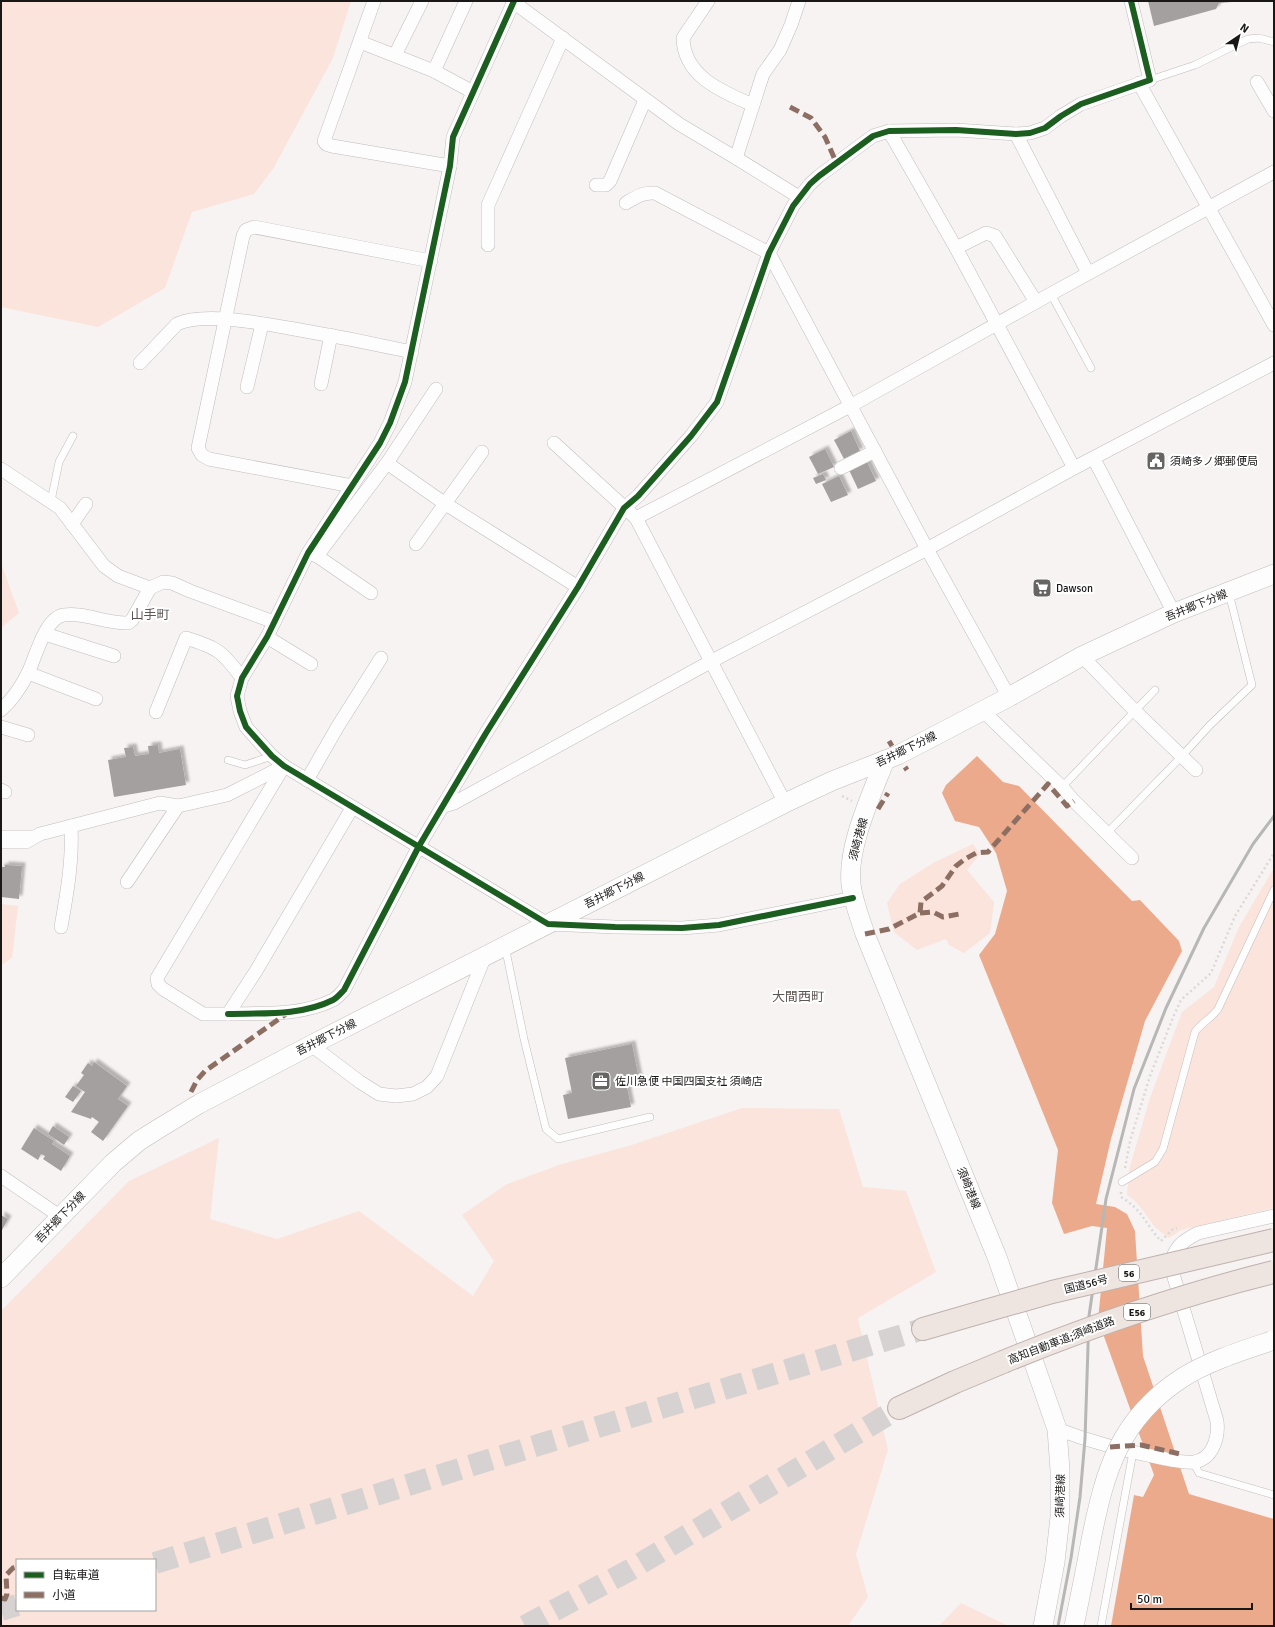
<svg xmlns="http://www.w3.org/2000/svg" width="1275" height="1627" font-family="Signika,'Noto Sans JP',sans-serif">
<defs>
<filter id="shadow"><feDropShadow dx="3.5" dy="-3.5" stdDeviation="1" flood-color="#0004"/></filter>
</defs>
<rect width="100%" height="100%" fill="#f7f3f2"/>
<g fill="#fae4db" fill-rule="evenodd">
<polygon points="1,1 351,1 333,58 273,169 254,194 192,212 165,288 98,327 1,307"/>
<polygon points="1,563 19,613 1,628"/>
<polygon points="973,844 980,854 967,870 994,902 990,933 964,953 949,945 946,939 917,950 894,932 887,903 900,884 935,862"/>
<path d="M1274,868V1208L1181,1230L1169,1238C1164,1234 1158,1230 1154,1226C1145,1214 1140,1203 1127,1195L1129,1170L1150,1098L1182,1012L1214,987L1239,927Z"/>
<polygon points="1,904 18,906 12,958 1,965"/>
<path d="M742,1108L839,1109L863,1187L906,1191L936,1272L858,1318L888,1450L856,1554L868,1597L848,1626H1V1311L129,1181L219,1138L210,1219L277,1239L359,1211L473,1296L494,1261L462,1215L507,1184L562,1164L632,1145ZM17,1560H155V1610H17Z"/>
<polygon points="961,1603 1008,1626 939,1626"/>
</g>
<polygon fill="#ecaa8c" points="977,756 1003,782 1019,786 1132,901 1140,900 1179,941 1182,951 1145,1021 1111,1139 1096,1204 1115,1207 1127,1214 1135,1231 1143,1356 1189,1494 1274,1519 1274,1626 1111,1626 1134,1495 1143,1497 1154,1475 1098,1320 1107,1228 1092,1226 1064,1234 1052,1203 1058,1150 979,955 995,934 1007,891 996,853 979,827 955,821 942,793 946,785"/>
<g fill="#a3a09f" filter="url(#shadow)">
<polygon points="1148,1 1232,1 1232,2 1219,3 1216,9 1154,26"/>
<polygon points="851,431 860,451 844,459 834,440"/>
<polygon points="825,449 834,467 818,474 809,457"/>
<polygon points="867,462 876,481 858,489 849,470"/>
<polygon points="823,474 826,480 816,484 813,478"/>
<polygon points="839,476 848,495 831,502 822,484"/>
<polygon points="158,745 159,753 180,749 186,785 114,797 108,760 126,757 124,748 133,747 135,756 149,754 148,746"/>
<polygon points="5,865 22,866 19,899 1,897 1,867 5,867"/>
<polygon points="632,1044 639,1079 626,1082 631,1107 568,1119 563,1095 572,1093 565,1058"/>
<polygon points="94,1062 127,1086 118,1099 128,1106 103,1141 91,1132 99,1122 92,1117 91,1119 71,1112 85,1092 76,1086 84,1075 81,1073 88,1063 92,1066"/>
<polygon points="73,1086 81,1091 73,1102 65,1097"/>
<polygon points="53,1126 69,1137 64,1145 48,1134"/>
<polygon points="34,1128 54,1141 52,1144 70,1156 61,1171 43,1159 45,1156 41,1154 38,1160 21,1149"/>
<polygon points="1,1215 8,1219 1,1232"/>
</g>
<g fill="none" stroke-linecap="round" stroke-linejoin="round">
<g stroke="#d6d2d1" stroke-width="22" stroke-dasharray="22 11" stroke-linecap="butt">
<polyline points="155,1563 538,1445 923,1329"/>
<polyline points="1,1610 17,1605"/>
<polyline points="525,1626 628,1571 899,1408"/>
</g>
<g stroke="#c0bdbc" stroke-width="8">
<g id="lane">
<polyline points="1150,80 1195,65 1248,39 1259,38 1274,42"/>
<polyline points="1051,294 1091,368"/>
<polyline points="51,501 59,462 73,436"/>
<polyline points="228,760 245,765 272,756"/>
<polyline points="1062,787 1155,690"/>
<polyline points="1107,833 1181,757 1210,725 1252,685 1229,593"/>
<polyline points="1,834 34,834"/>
<polyline points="505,946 524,1039 546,1129 558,1139 650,1117"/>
<path d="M1122,1182L1155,1162L1163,1149L1195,1032C1201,1023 1211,1019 1218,1009L1274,890"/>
<polyline points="1193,1462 1199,1473 1274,1495"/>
<polyline points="1101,1626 1133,1452"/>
</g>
</g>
<g stroke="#c0bdbc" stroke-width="14">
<g id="street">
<polyline points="374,1 324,141 326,144 332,146 450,166"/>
<polyline points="512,1 679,124 736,158 799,197"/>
<polyline points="514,1 453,137 450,166 405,382 390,423 380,443 308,553 267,637 242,678 237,696 240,711 246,727 272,756 284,766 548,924 615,927 682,928 719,925 853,898"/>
<path d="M708,1L683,38C684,77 723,92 753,105"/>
<polyline points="360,42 434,71 473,92"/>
<polyline points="395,55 422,1"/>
<polyline points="434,71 466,1"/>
<polyline points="1257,82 1274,111"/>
<polyline points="1139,83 1274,325"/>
<polyline points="889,131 956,248 1074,468"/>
<polyline points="1016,134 1088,273"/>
<polyline points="736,158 763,74 780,50 791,25 799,1"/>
<polyline points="596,185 606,185 610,181 645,100"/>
<path d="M626,203C636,197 643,192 655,193L769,253L927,549L1009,697"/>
<polyline points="488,245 488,205 563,38"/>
<polyline points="956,248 986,233 995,236 1036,302"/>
<path d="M140,363L177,324C202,312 261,323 289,328C330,335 371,343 412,352"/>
<polyline points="321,384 331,335"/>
<polyline points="247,387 262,324"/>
<polyline points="554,443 636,518 785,803"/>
<polyline points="1094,459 1174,613"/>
<polyline points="387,463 444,503 578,587"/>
<polyline points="841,468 875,451"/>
<polyline points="1,469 60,508 104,566 118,576 150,588 163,582 172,583 190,591 274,622"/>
<polyline points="352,486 209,459 202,455 198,448 243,236 246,230 254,227 431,261"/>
<polyline points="636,518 852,405 1036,302 1274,172"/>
<polyline points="72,524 86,504"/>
<polyline points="416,544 482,452"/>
<polyline points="310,553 317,556 371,593"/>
<polyline points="317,556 387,463 436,389"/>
<polyline points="45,634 114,656"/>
<polyline points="267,637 311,664"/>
<polyline points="1082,656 1135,711 1196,770"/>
<polyline points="28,673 96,699"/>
<path d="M1,710C12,700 21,687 28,673C35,659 45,617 64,615C84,612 107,624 128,623L132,620L150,588"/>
<polyline points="983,711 1062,787 1074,801 1132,858"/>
<path d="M156,712L186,638C218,648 222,651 242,678"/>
<polyline points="1,727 28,735"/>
<polyline points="284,766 157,978 158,984 163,989 203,1014 228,1014 256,971 352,808"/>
<polyline points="307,780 338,726 381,658"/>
<polyline points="1,790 5,792"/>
<polyline points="444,806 454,803 710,662 927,549 1074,468 1274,363"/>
<polyline points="1,842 26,842 40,834 160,803 178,806 227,795 284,766"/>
<polyline points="127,882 178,806"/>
<path d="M61,927C67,893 73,860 71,826"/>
<path d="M228,1014C262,1013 301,1016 333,1000C337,998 341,993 344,990L419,846L486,733L578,587L624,508L638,496L691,436L717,402L769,253L793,206L810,184L819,176L873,136L889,131L956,130L1016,134L1030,133L1045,128L1061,116L1081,104L1150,80L1131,1"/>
<polyline points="311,1045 360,1082 379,1094 396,1096 413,1094 427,1087 437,1076 485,956"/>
<polyline points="1,1176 61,1217"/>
<path d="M1057,1429C1091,1442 1125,1451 1161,1458C1171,1460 1183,1463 1194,1462C1213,1459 1219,1437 1217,1421L1170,1264C1176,1246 1181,1242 1198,1233L1274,1216"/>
</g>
</g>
<g stroke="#c0bdbc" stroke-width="20">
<g id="secondary">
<path d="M885,760C871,796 847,847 851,884C853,901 860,918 865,934L997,1257L1057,1429L1060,1470V1517L1055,1562L1043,1626"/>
<polyline points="1,1278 113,1163 139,1141 158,1129 199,1104 311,1045 785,803 832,781 898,755 1009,697 1082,656 1129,634 1174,613 1274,574"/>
</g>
</g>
<g stroke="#beb2ae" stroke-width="24">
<g id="highway">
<polyline points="923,1329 985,1311"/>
<polyline points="899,1408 955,1382 1003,1362"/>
</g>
</g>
<g stroke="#dad9d8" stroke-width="2.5" stroke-dasharray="2 3" stroke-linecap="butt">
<polyline points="842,796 852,801"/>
<polyline points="1125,1168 1130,1141 1150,1076 1174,1015 1181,1000 1211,973 1235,916 1274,853"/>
<path d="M1121,1192V1197C1143,1210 1145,1224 1161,1241L1173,1229L1177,1228"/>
</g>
<use href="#lane" stroke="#fefdfd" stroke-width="7"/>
<use href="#street" stroke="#fefdfd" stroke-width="13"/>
<use href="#secondary" stroke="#fefdfd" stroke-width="19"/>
<use href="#highway" stroke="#eee4e0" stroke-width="22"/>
<polyline stroke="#b7b7b6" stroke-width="3" points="1058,1626 1071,1558 1080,1497 1085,1439 1089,1316 1106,1199 1134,1089 1166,1008 1204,928 1253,844 1274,816"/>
<g stroke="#c0bdbc" stroke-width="20" stroke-linecap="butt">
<path id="secondary-bridge" d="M1074,1626C1080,1597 1086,1568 1091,1540C1105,1471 1119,1419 1182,1378C1209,1361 1241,1351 1271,1341"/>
</g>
<g stroke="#beb2ae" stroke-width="24" stroke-linecap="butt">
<g id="highway-bridge">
<polyline points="985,1311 1052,1292 1274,1240"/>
<path d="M1003,1362C1091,1326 1181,1295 1274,1272"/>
</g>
</g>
<use href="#secondary-bridge" stroke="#fefdfd" stroke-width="19"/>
<use href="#highway-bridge" stroke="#eee4e0" stroke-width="22"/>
<g stroke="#8d6e63" stroke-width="5" stroke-dasharray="10 5" stroke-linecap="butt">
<polyline points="790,107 811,118 825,137 836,162"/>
<polyline points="889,741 892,746"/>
<polyline points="905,767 907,770"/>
<polyline points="878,809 888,793"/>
<polyline points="920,913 933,912 943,917 959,914"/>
<polyline points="865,934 889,929 920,913 921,902 942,886 956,866 965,859 976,853 988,852 1048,784 1067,806 1074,801"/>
<polyline points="191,1092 197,1080 205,1071 286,1014"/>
<polyline points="1110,1447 1141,1445 1180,1454"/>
<polyline points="1,1598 5,1599 7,1594 6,1575 13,1568 17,1567"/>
</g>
<g stroke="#fff" stroke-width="8">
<g id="cycleway">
<polyline points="514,1 453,137 450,166 405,382 390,423 380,443 308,553 267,637 242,678 237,696 240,711 246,727 272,756 284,766 548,924 615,927 682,928 719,925 853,898"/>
<path d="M228,1014C262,1013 301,1016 333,1000C337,998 341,993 344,990L419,846L486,733L578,587L624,508L638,496L691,436L717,402L769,253L793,206L810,184L819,176L873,136L889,131L956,130L1016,134L1030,133L1045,128L1061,116L1081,104L1150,80L1131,1"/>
</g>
</g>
<use href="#cycleway" stroke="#1b5e20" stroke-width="6"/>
</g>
<defs>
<g id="civic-square" transform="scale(1)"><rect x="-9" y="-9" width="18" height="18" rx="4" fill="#676564" stroke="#fff"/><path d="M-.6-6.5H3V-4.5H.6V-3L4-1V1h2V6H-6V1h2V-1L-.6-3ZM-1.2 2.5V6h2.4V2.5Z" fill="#fff"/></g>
<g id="supermarket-square" transform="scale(1)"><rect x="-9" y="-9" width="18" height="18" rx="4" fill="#676564" stroke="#fff"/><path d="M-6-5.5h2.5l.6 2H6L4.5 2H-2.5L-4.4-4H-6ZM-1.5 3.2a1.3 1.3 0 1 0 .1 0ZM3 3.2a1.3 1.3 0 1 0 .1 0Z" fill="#fff"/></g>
<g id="office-square" transform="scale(1)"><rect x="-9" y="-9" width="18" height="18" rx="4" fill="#676564" stroke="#fff"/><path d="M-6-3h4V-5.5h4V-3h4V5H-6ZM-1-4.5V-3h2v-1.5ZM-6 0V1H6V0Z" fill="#fff"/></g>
</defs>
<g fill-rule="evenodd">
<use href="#civic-square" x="1156" y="461"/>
<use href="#supermarket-square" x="1042" y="588"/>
<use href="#office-square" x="601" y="1081"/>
</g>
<g text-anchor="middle" stroke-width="4" stroke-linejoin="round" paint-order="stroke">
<g fill="#fff" stroke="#5f5d5d" stroke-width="1">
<rect x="1119" y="1265" width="20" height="16" rx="3"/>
<rect x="1124" y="1304" width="26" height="16" rx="3"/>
</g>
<g font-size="10" font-weight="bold" fill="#1a1817">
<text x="1129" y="1277">56</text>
<text x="1137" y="1316">E56</text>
</g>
<g font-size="11" fill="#1a1817" stroke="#fff" text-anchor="start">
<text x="1170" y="465">須崎多ノ郷郵便局</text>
<text x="1056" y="592">Dawson</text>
<text x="615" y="1085">佐川急便 中国四国支社 須崎店</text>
</g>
<g font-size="11" fill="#1a1817" stroke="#fff">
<text transform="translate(1196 605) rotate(-22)" y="4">吾井郷下分線</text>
<text transform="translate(906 749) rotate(-26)" y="4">吾井郷下分線</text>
<text transform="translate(858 839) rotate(-75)" y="4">須崎港線</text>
<text transform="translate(614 890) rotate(-27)" y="4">吾井郷下分線</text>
<text transform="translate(326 1037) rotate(-27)" y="4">吾井郷下分線</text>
<text transform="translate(969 1188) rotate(68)" y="4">須崎港線</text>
<text transform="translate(60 1217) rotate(-46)" y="4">吾井郷下分線</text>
<text transform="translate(1086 1284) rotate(-14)" y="4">国道56号</text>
<text transform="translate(1061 1340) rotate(-21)" y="4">高知自動車道;須崎道路</text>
<text transform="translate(1060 1496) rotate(-89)" y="4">須崎港線</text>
</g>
<g font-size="13" fill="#5d5654" stroke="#fff">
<text x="150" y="619">山手町</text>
<text x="798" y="1001">大間西町</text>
</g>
</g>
<rect width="1275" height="1627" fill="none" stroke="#1a1817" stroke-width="4"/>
<rect x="16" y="1559" width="140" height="52" fill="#ffffff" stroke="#a3a3a2"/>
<rect x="24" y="1572" width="20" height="6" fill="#1b5e20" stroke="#a3a3a2"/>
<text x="52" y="1579" font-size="12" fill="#1a1817">自転車道</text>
<rect x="24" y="1592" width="20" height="6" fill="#8d6e63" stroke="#a3a3a2"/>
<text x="52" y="1599" font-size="12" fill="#1a1817">小道</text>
<g transform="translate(1239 36) rotate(35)" stroke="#ffffff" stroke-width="3" paint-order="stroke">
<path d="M0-3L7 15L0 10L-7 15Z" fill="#1a1817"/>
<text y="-6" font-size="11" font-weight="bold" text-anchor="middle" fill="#1a1817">N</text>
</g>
<path d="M1131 1603v6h121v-6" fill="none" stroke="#1a1817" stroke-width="2"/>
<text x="1137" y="1603" font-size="12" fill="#1a1817" stroke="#ffffff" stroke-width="3" paint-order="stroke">50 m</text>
</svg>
